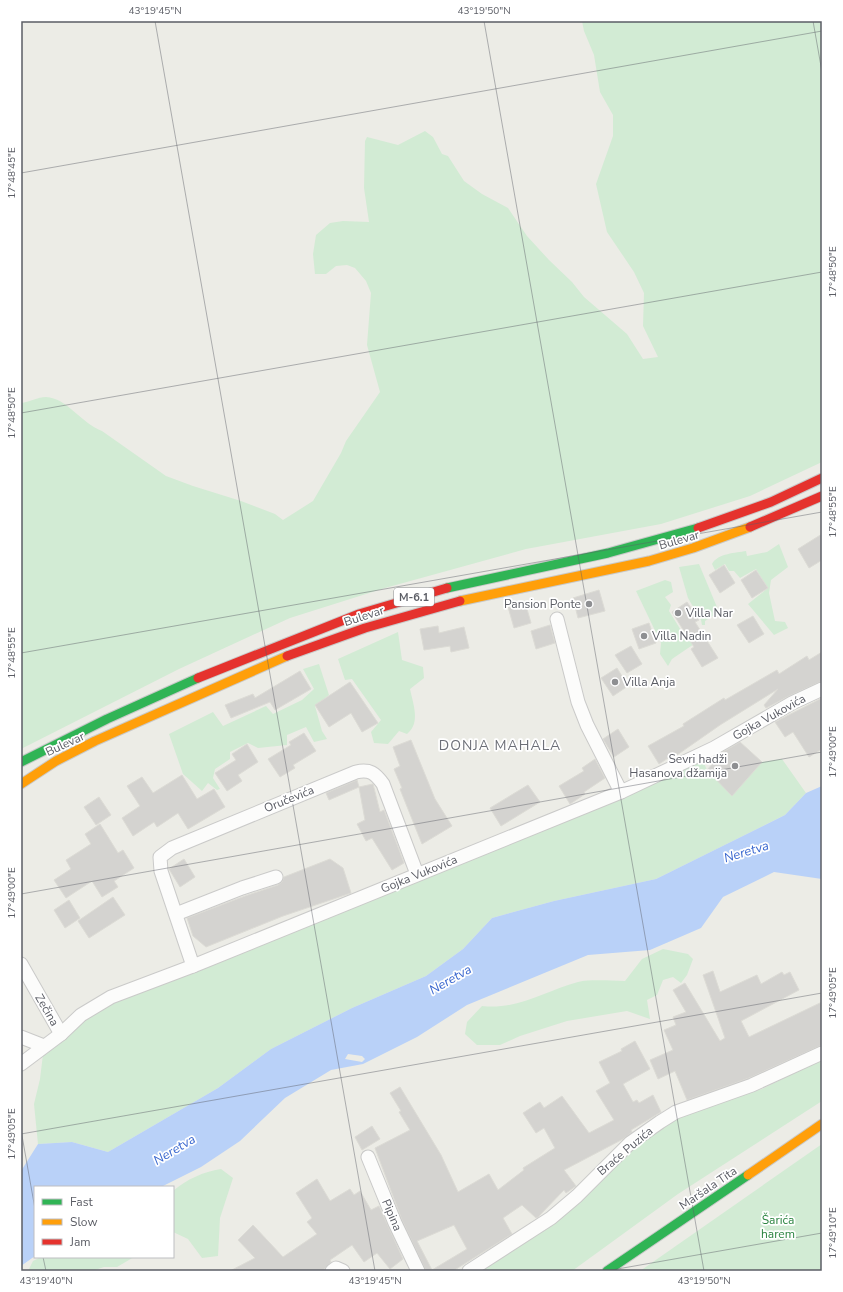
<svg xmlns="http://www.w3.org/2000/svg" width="843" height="1292" font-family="'Nunito Sans',sans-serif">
<rect width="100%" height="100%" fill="#ecece6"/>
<g fill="#d2ebd4">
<path d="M582,21H822V462L750,496L661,524L526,549L385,588L290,618L179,669L21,749V403C29,402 38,397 46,397C67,398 81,423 102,431L166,476L193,486L241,501L275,514L283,520L313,501L341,453L346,441L380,392L367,345L371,293L366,281L355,268L347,265L336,266L326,274H315L313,254L316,235L330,223L343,221L369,222L364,188L365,141L367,137L398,145L425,131L433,137L442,154L448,156L464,181L482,194L508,208L527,236L549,260L572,282L584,297L627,334L643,359L658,357L643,326L644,293L634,272L607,232L596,184L613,136V115L600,92L594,55L584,31Z"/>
<path d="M779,544L788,567L771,580L769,593L775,621L785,622L788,628L774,635L748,604L768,588L756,569L740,578L734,571H729L725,564L715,570L712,564C718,553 736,553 746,551L747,556L767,552Z"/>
<polygon points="699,564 719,612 705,621 705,625 702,625 701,620 688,598 679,567"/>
<polygon points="665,580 671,582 673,592 665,597 671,605 669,611 682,632 688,633 694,644 672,659 668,666 660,654 661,643 636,591"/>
<path d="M398,632L402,660L423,667L424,678L410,689C413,704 421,723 407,734L399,731L388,744L374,743L371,732L381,720L352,679L345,680L338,659Z"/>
<polygon points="319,664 329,695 315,706 322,731 327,739 314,742 306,727 287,735 287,745 258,748 248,743 230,752 230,759 215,769 213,778 220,789 217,790 208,783 202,791 183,774 169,734 213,712 223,726 266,706 273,714 302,700 314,689 303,669"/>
<polygon points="700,754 707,770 782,759 806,793 785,815 656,879 554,901 492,918 463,949 426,976 352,1008 271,1049 218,1088 108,1152 72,1142 38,1144 34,1104 40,1079 44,1046 81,1015"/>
<path d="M663,949L688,954L693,959L687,975L681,983L673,977L663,980L657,995L647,1000L650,1019L627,1011L567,1021L520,1036L500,1045H477L465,1034L467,1022L482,1006C518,1010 545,991 578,982C592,979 610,981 625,981L642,959Z"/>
<polygon points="822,1059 822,1101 678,1194 572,1271 477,1271 646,1135 675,1116 762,1089"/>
<polygon points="822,1144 822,1271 640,1271"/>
<path d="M221,1169L233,1178L220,1218L218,1256L202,1258L188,1239L173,1232V1191C187,1179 203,1172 221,1169Z"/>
<polygon points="41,1257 134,1257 117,1267 104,1267 92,1271 28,1271 33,1261"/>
</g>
<path fill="#b9d1f8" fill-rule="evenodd" d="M822,786V879L774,872L723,897L701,928L650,950L588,955L467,1005L417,1037L363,1064L331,1070L285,1098L240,1141L201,1167L161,1187H35V1256L21,1266V1171L38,1144L72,1142L108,1152L218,1088L271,1049L352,1008L426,976L463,949L492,918L554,901L656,879L785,815L806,793ZM348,1054L362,1056L365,1059L362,1062L345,1059Z"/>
<g fill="#d4d3d0" stroke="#dcdbd5" fill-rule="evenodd">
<polygon points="822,534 822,560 809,568 798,549"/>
<polygon points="724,565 735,583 720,593 709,575"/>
<polygon points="756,570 768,588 752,598 741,580"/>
<polygon points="599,590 605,611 578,618 573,598"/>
<polygon points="525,602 531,623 514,628 508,607"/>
<polygon points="687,602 699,620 695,622 718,658 702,667 691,649 694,647 672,612"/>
<polygon points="753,616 764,634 749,643 737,625"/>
<polygon points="649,623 656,643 639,649 632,629"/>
<polygon points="550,625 555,643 536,649 531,631"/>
<polygon points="438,626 439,633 464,627 469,648 451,652 450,646 424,650 420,629"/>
<polygon points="631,646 642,664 627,673 615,655"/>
<polygon points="822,652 822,681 789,696 766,708 764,705 778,689 720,725 677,755 676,753 659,764 648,746 684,726 683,724 724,698 725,700 777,670 779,674 807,656 809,660"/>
<polygon points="617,668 628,686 613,696 601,678"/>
<polygon points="300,671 311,689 275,710 270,702 231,718 225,705 253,694 255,698"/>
<polygon points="350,682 378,723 362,732 351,713 329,727 315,705"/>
<polygon points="822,698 822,749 809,757 793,732 785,737 775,722"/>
<polygon points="618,729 629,747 614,757 603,739"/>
<polygon points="304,733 316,751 293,765 295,768 280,777 268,759 291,745 289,742"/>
<polygon points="411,740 435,799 452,826 422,844 400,789 402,788 394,769 400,766 393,747"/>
<polygon points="740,742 762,762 732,796 707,770 723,752"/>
<polygon points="247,744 258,762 238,775 242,781 227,791 215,773 236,760 232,754"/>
<polygon points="595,759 605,778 584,792 585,794 570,804 559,786 584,771 582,768"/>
<polygon points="182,775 197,799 214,789 225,807 188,829 178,813 157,827 154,822 133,836 122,818 140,806 127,786 142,777 153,793"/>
<polygon points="357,780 359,787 329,800 326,793"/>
<polygon points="373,784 380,812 384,810 404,863 392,870 372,838 366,841 357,824 365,820 359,787"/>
<polygon points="528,785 540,802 501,826 490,808"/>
<polygon points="99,797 111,815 96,825 84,807"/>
<polygon points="100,824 118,853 123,850 134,868 114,881 118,887 102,897 92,881 66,898 54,880 71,869 66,860 91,844 85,834"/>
<polygon points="184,859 195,877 180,887 169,869"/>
<polygon points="330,859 343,868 351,893 283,916 206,947 193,936 187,918 245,896 278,885 282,882 284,877"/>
<polygon points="113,897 125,915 89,938 78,921"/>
<polygon points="69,900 80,918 65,928 54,910"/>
<polygon points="713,971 720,992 757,975 761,984 782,972 784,975 790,972 799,990 741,1021 749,1037 822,1002 822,1045 749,1078 687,1100 675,1071 658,1079 650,1060 673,1050 664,1030 676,1025 673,1017 686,1012 673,990 685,983 720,1041 725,1038 703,975"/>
<path d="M635,1041L650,1069L623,1084L633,1102L637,1100L639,1103L653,1095L661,1112L631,1130L632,1132L623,1139L564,1170L576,1186L566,1193L564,1190L538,1217L536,1218L522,1205L503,1218L512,1234L453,1271H426L402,1220L375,1148L410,1130L399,1112L401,1111L390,1093L400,1087L441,1155L458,1192L489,1174L498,1190L524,1170L523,1168L555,1148L544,1128L536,1133L523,1113L540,1102L544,1108L562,1096L589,1133L614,1120L596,1091L610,1083L599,1062L622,1051L621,1049ZM454,1225L467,1249L432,1270L417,1241Z"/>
<polygon points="372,1126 380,1139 362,1150 355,1137"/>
<polygon points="317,1179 330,1201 350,1189 354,1195 360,1191 371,1210 379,1206 403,1259 390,1269 377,1253 364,1262 352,1245 330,1260 331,1262 325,1268 324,1271 230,1271 255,1258 238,1240 253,1225 283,1257 317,1234 307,1222 312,1218 296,1193"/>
</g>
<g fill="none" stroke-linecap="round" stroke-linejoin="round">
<g stroke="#cacac9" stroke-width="15">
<g id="street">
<polyline points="557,619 578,702 587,725 621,792"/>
<polyline points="176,914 242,888 276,877"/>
<polyline points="21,964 61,1034"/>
<path d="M193,966L161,871L160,857L172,848L356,772C370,769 375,773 383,784L417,874"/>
<polyline points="21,1037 44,1046"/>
<polyline points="21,1064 61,1034 81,1015 111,997 193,966 621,792 714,748 792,703 822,689"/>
<polyline points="368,1157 395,1223 418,1271"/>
<polyline points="332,1271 336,1268 343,1271"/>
<polyline points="469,1271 551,1218 577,1196 630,1143 660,1122 676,1112 752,1085 822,1053"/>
</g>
</g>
<g stroke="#c9c9c9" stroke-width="11">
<g id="fast">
<polyline points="447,588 608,553 698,528"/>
<polyline points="21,762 107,719 198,678"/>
<polyline points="607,1271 748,1175"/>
</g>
</g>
<g stroke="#c9c9c9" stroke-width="11">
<g id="slow">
<polyline points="460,601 649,561 693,548 750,527"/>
<polyline points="21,784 56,761 95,741 287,656"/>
<polyline points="748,1175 822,1124"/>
</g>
</g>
<g stroke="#c9c9c9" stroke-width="11">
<g id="jam">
<polyline points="750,527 822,496"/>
<polyline points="698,528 771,502 822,478"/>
<polyline points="287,656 365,628 460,601"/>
<polyline points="198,678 359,614 447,588"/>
</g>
</g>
<use href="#street" stroke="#fcfcfb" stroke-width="13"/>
<use href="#fast" stroke="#30b455" stroke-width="9"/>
<use href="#slow" stroke="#ff9f0a" stroke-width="9"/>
<use href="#jam" stroke="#e5322d" stroke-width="9"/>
</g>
<path fill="none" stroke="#5b5d65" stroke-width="1" stroke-opacity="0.45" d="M155,21L375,1271M484,21L704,1271M813,21L822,72M21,173L822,31M21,413L822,272M21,653L822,512M21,894L822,752M21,1130L35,1209M21,1134L822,993M43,1257L46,1271M606,1271L822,1233"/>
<g fill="#8e8f92" stroke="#fff" stroke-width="1.5">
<circle cx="589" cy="604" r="4"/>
<circle cx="678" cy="613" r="4"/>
<circle cx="644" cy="636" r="4"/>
<circle cx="615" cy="682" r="4"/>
<circle cx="735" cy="766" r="4"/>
</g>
<g text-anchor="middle" stroke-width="3.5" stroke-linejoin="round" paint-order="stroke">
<rect fill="#fff" stroke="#8c8e93" stroke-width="1" x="394" y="588" width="40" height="18" rx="3"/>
<g font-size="11" font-weight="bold" fill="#5b5d65">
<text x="414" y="601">M-6.1</text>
</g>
<g font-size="12" fill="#5b5d65" stroke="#fff">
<text transform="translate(679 540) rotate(-16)" y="4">Bulevar</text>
<text transform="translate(364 616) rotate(-18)" y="4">Bulevar</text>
<text transform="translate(769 717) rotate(-29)" y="4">Gojka Vukovića</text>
<text transform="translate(65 744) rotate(-25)" y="4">Bulevar</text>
<text transform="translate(289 799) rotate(-22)" y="4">Oručevića</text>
<text transform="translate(419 874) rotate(-22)" y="4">Gojka Vukovića</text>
<text transform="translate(47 1010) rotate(60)" y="4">Zečina</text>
<text transform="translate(625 1151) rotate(-40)" y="4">Braće Puzića</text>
<text transform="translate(708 1188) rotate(-34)" y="4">Maršala Tita</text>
<text transform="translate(392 1215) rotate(67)" y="4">Pipina</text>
</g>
<g font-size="12" fill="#5b5d65" stroke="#fff" text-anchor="start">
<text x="581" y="608" text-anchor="end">Pansion Ponte</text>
<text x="686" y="617">Villa Nar</text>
<text x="652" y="640">Villa Nadin</text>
<text x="623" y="686">Villa Anja</text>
<text x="727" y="763" text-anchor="end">Sevri hadži<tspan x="727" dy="14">Hasanova džamija</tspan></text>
</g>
<g font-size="12" fill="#2b8440" stroke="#fff">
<text x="778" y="1224">Šarića<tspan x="778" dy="14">harem</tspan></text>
</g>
<g font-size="13" font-style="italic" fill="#3967cf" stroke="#fff">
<text transform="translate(746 851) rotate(-17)" y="5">Neretva</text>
<text transform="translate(450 979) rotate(-30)" y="5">Neretva</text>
<text transform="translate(174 1149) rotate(-31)" y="5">Neretva</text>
</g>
<g font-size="14" letter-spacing="1" fill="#6c6f77" stroke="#fff">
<text x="500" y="750">DONJA MAHALA</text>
</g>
</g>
<rect width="843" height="1292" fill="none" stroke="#ffffff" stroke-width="44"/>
<rect x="34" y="1186" width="140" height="72" fill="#ffffff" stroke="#bdbec1"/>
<rect x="42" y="1199" width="20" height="6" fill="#30b455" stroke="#bdbec1"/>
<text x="70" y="1206" font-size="12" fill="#5b5d65">Fast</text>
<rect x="42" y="1219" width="20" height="6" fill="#ff9f0a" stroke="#bdbec1"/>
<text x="70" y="1226" font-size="12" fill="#5b5d65">Slow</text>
<rect x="42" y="1239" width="20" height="6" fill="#e5322d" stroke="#bdbec1"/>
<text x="70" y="1246" font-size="12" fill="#5b5d65">Jam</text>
<rect x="22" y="22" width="799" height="1248" fill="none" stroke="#5b5d65" stroke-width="1.5"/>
<g font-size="10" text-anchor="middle" fill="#5b5d65">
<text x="155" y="14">43°19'45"N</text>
<text x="484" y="14">43°19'50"N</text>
<text transform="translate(11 173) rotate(-90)" y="4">17°48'45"E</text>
<text transform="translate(832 272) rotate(-90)" y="4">17°48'50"E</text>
<text transform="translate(11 413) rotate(-90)" y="4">17°48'50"E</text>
<text transform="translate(832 512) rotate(-90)" y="4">17°48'55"E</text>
<text transform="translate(11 653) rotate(-90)" y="4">17°48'55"E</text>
<text transform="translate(832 752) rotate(-90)" y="4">17°49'00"E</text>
<text transform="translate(11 893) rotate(-90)" y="4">17°49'00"E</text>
<text transform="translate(832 993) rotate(-90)" y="4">17°49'05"E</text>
<text transform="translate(11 1134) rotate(-90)" y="4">17°49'05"E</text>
<text transform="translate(832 1233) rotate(-90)" y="4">17°49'10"E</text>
<text x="46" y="1284">43°19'40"N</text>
<text x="375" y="1284">43°19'45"N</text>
<text x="704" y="1284">43°19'50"N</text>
</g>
</svg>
